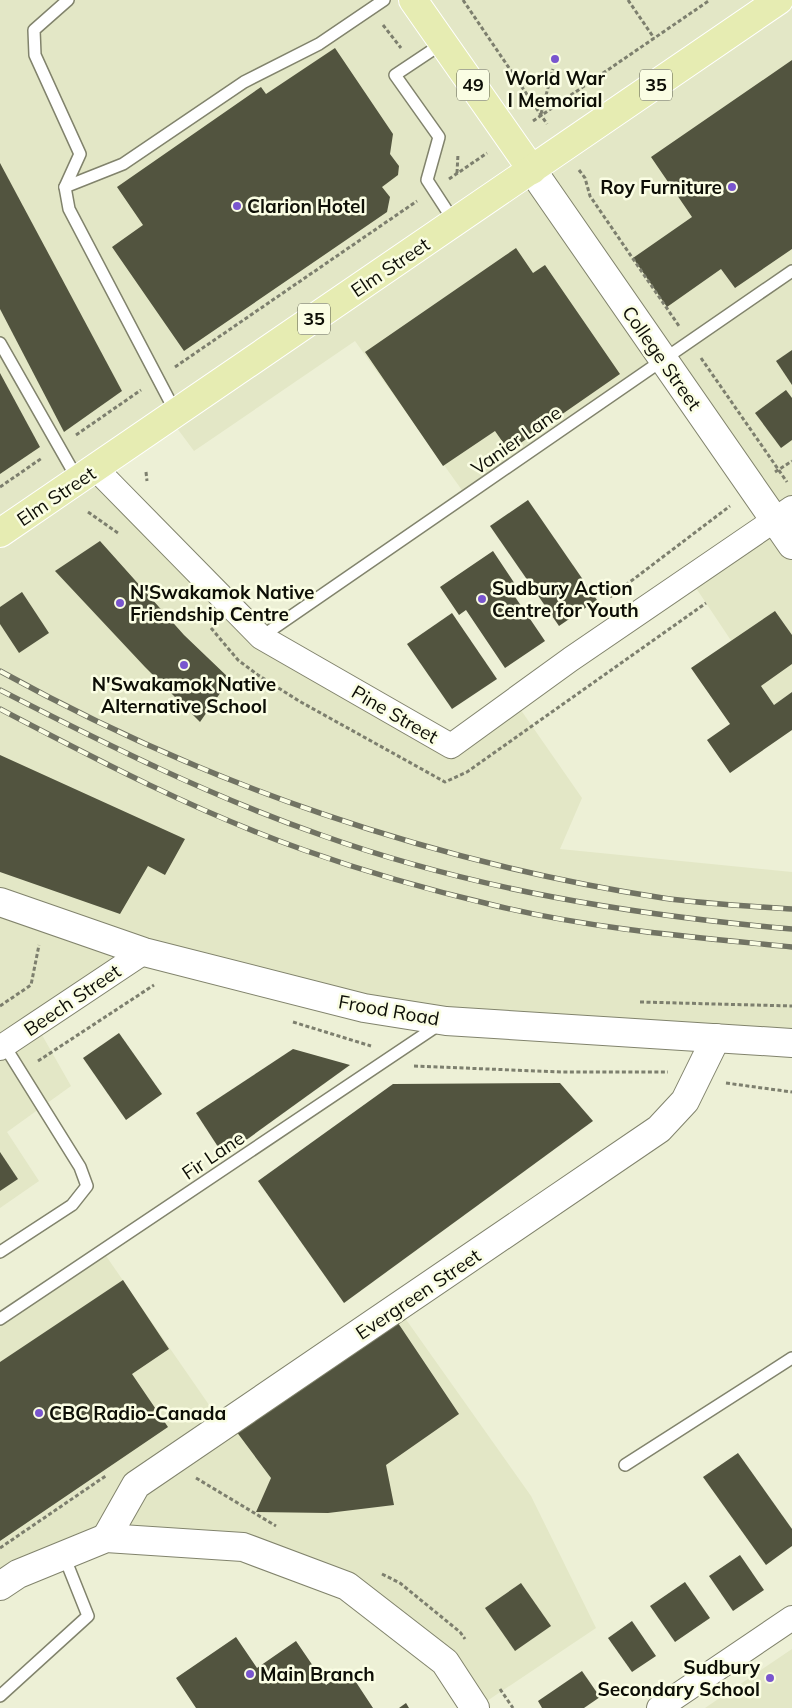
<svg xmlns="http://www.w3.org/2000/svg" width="792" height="1708" font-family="Mulish,sans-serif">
<rect width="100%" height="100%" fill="#edf0d6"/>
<g fill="#e3e7c6">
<polygon points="0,0 409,0 532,174 792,0 792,692 774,705 692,582 781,521 665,355 464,493 355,341 194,451 168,416 0,528"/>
<polygon points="418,0 771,0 534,164"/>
<polygon points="94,474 262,643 451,749 516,703 582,798 560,849 792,872 792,1039 448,1013 146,945 0,1044 0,536"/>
<polygon points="38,1028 71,1086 7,1132 39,1181 0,1208 0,1052"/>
<polygon points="104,1253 225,1428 400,1311 531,1496 596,1628 478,1707 351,1583 114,1534 0,1582 0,1323"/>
<polygon points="792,1649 792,1708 705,1708"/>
</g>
<g fill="#52543f">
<polygon points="335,48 393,134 390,154 399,166 398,175 382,187 390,197 387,212 184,351 112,247 143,225 117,187 261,87 266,94"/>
<polygon points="792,60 792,249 735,288 721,269 667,307 633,258 692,217 651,157"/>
<polygon points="0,163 122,391 64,432 0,309"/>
<polygon points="516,248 533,273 545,265 620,374 509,451 495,431 443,466 365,352"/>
<polygon points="792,350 792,385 776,361"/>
<polygon points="0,373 40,447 0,474"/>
<polygon points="786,390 792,398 792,440 781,448 755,413"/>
<polygon points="528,500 597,600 559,626 490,526"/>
<polygon points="100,541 184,635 230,679 200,722 145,667 55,571"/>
<polygon points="493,551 515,584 509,588 545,641 505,668 466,610 459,615 440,587"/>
<polygon points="22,592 49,633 19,653 0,624 0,607"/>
<polygon points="775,611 792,635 792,664 761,686 774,705 792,692 792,730 730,773 707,740 730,724 691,668"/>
<polygon points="452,613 497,679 452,709 407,644"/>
<polygon points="0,755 185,839 165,875 148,866 120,914 0,872"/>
<polygon points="119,1033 162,1094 126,1120 83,1058"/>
<polygon points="293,1049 350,1065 224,1156 196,1113"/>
<polygon points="560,1083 593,1121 344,1303 258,1181 393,1084"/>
<polygon points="0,1152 18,1179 0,1191"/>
<polygon points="123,1280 169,1349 132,1374 168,1427 0,1541 0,1362"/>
<polygon points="392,1314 459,1414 386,1465 394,1505 328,1513 256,1512 271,1478 233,1427"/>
<polygon points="738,1453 792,1529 792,1546 766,1565 703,1477"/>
<polygon points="740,1555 764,1590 733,1611 709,1576"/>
<polygon points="685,1582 710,1618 675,1642 650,1606"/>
<polygon points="521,1583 551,1626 515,1651 485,1608"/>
<polygon points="632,1621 656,1656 632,1672 608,1638"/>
<polygon points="236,1637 257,1668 296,1641 326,1685 348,1670 373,1708 196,1708 176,1678"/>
<polygon points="582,1671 600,1697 584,1708 542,1708 538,1701"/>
<polygon points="406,1703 409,1708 399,1708"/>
</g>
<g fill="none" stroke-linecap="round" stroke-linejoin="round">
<g stroke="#81836c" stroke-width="14">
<g id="service">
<polyline points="68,0 34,30 35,55 80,154 65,187 69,209 176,413"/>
<polyline points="443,43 395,75 439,137 427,180 455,223"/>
<polyline points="65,187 123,164 244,82 319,44 384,0"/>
<polyline points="0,343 78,480"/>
<polyline points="261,637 792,271"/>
<polyline points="0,1252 72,1205 87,1186 80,1167 4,1045"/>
<polyline points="0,1319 440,1024"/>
<polyline points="625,1465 792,1358"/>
<polyline points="0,1696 88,1616 64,1556"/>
</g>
</g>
<g stroke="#81836c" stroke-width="26">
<g id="minor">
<polyline points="96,469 261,637 451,746 571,659 792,508"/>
<polyline points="0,1048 144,952"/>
<polyline points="659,1708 792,1618"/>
</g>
</g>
<g stroke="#81836c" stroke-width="30">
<g id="tertiary">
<polyline points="532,170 792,545"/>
<polyline points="0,902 144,952 364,1008 446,1021 792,1043"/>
<polyline points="106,1538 136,1485 659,1129 685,1101 716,1038"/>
<polyline points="0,1586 18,1574 106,1538 243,1547 347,1586 445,1662 475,1708"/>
</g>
</g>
<g stroke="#fff" stroke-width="30">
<g id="primary">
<polyline points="413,0 532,170"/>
<polyline points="0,533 779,0"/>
</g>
</g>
<g stroke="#7d7f6e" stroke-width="3" stroke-dasharray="4 2.5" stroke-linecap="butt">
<polyline points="463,0 547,124"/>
<polyline points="628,0 654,38"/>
<polyline points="383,25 401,48"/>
<polyline points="541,114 553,69"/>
<polyline points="533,121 710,0"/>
<polyline points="579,170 585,178 590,196 679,326"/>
<polyline points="457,173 458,154"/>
<polyline points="449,179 487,153"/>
<polyline points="701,358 787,482"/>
<polyline points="175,367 417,201"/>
<polyline points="76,435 141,390"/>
<polyline points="146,472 147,481"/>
<polyline points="775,472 792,461"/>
<polyline points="0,487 42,458"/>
<polyline points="88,512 118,533"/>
<polyline points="610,597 730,506"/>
<polyline points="211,628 238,660 258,675 299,701 445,782 467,772 706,603"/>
<polyline points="640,1002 792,1006"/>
<polyline points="0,1006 31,985 39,945"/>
<polyline points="293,1022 371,1046"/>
<polyline points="38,1061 154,985"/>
<polyline points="414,1066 561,1072 668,1072"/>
<polyline points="726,1083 792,1092"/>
<polyline points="196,1478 276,1526"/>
<polyline points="0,1548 107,1475"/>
<polyline points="382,1574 400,1583 460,1632 465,1639"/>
<polyline points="500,1689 513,1708"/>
</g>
<use href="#service" stroke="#fff" stroke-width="11"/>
<use href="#minor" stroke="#fff" stroke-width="24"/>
<use href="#tertiary" stroke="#fff" stroke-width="28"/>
<use href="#primary" stroke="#e6ecb2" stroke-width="28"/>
<g stroke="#717363" stroke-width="5.5">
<g id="rail">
<path d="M0,671C204,784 431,862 663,898C705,904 749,906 792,909"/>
<path d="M0,690C105,744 210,796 321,835C472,889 632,915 792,929"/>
<path d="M0,709C99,761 199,813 304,850C366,872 429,890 493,905C591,929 692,937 792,947"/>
</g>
</g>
<use href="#rail" stroke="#fafde3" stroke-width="4" stroke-dasharray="11" stroke-linecap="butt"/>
</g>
<g fill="#7955ce" stroke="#fafde3" stroke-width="2">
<circle cx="555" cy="59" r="5"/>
<circle cx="732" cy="187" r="5"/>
<circle cx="237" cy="206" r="5"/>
<circle cx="482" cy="599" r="5"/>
<circle cx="120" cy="603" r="5"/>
<circle cx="184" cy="665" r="5"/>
<circle cx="39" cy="1413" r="5"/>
<circle cx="250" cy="1674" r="5"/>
<circle cx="770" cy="1678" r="5"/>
</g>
<g text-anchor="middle" stroke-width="5" stroke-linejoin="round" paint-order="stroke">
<g fill="#fafde3" stroke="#545648" stroke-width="1">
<rect x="457" y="69.5" width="32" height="31" rx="4"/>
<rect x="640" y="69.5" width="32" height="31" rx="4"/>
<rect x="298" y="303.5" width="32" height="31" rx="4"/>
</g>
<g font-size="18" font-weight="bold" fill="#0d0e06">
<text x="473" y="91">49</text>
<text x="656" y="91">35</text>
<text x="314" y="325">35</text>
</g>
<g font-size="19" font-weight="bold" fill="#0d0e06" stroke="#fafde3" text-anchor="start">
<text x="555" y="85" text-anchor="middle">World War<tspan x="555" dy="22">I Memorial</tspan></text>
<text x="722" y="194" text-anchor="end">Roy Furniture</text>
<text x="247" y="213">Clarion Hotel</text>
<text x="492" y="595">Sudbury Action<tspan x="492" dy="22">Centre for Youth</tspan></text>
<text x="130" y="599">N'Swakamok Native<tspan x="130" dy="22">Friendship Centre</tspan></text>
<text x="184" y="691" text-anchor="middle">N'Swakamok Native<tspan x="184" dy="22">Alternative School</tspan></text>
<text x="49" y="1420">CBC Radio-Canada</text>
<text x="760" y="1674" text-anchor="end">Sudbury<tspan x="760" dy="22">Secondary School</tspan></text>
<text x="260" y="1681">Main Branch</text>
</g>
<g font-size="19" fill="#0d0e06" stroke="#fafde3">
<text transform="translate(390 267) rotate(-34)" y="7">Elm Street</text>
<text transform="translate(662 358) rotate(55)" y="7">College Street</text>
<text transform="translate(516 440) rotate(-35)" y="7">Vanier Lane</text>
<text transform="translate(56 496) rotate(-34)" y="7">Elm Street</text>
<text transform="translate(395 714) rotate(30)" y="7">Pine Street</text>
<text transform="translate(72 1000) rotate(-34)" y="7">Beech Street</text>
<text transform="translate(389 1010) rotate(10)" y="7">Frood Road</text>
<text transform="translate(213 1155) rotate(-34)" y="7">Fir Lane</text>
<text transform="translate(418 1294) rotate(-34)" y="7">Evergreen Street</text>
</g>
</g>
</svg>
